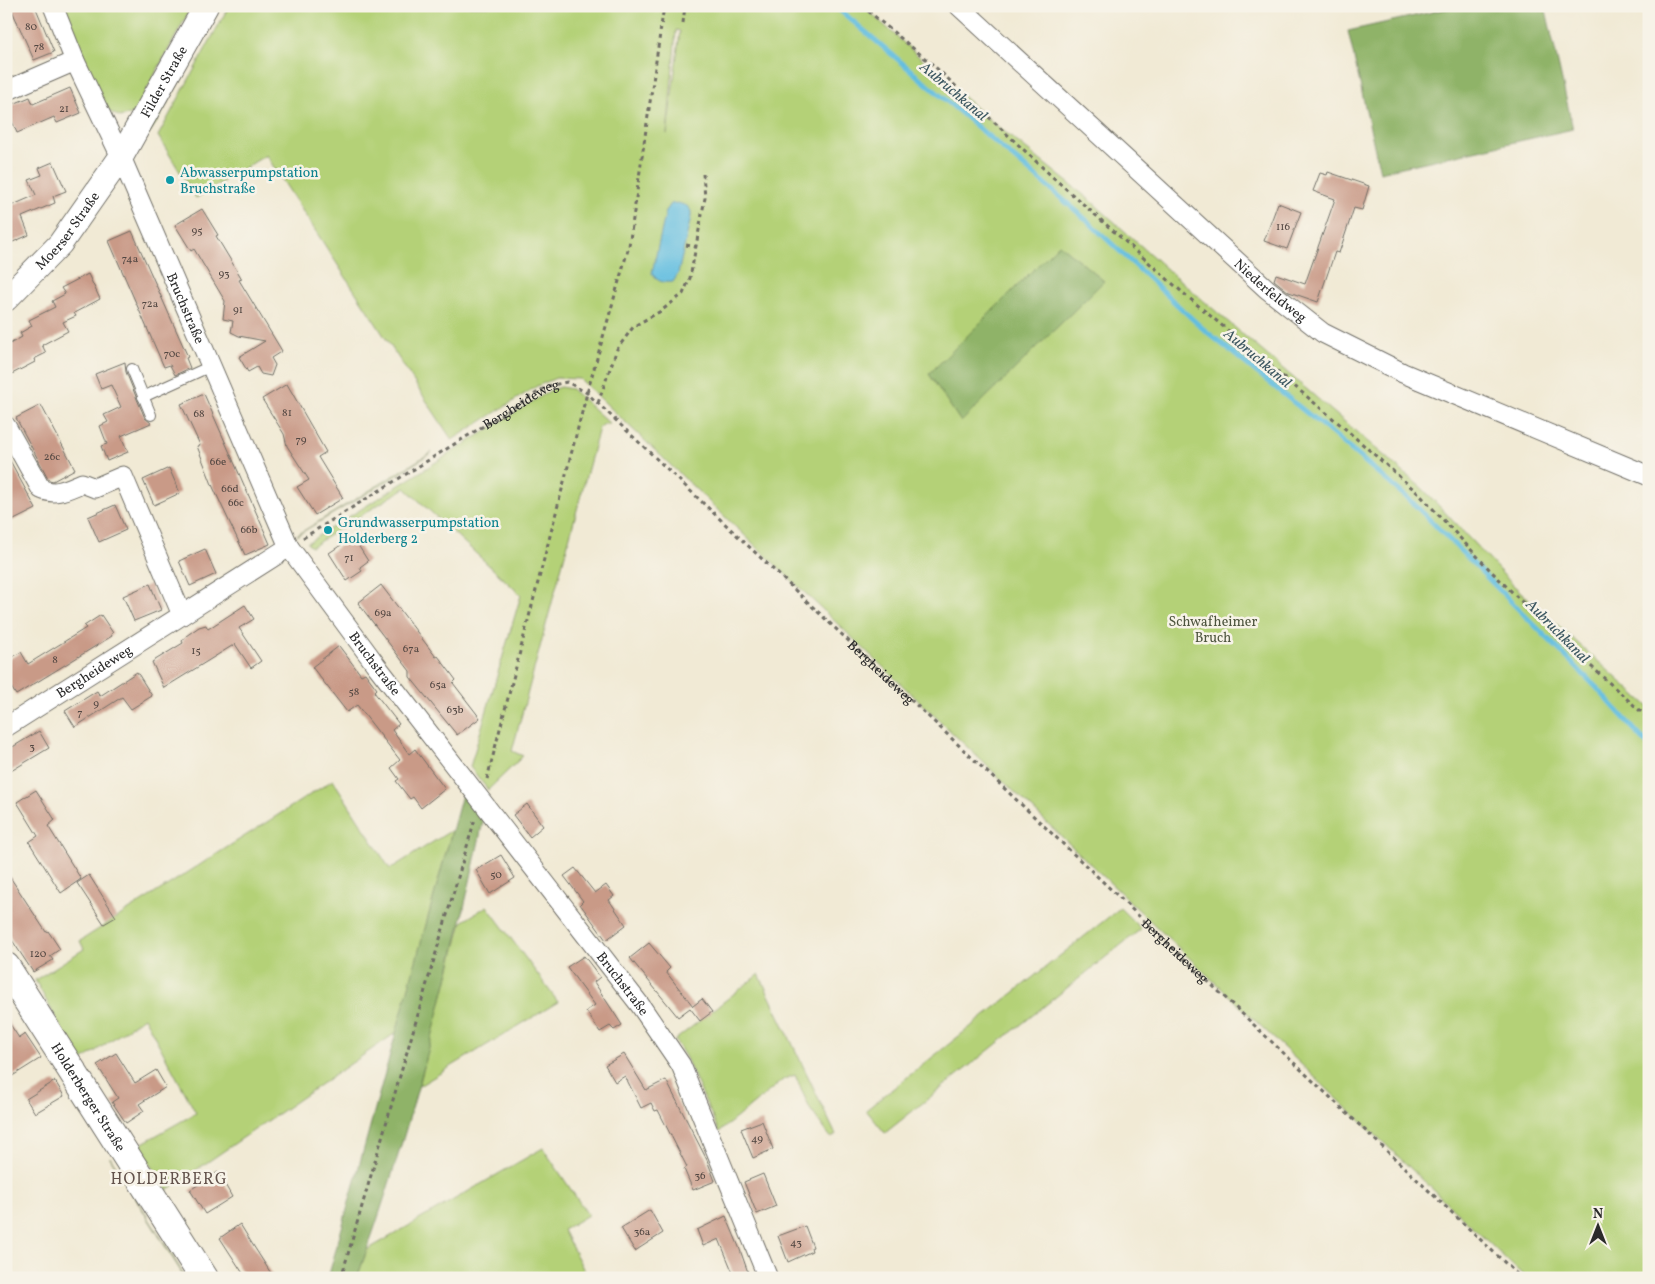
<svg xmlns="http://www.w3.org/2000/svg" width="1655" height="1284" font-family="Vollkorn,serif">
<rect width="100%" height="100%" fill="#f7f3e8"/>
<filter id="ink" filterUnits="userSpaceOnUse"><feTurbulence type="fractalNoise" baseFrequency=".02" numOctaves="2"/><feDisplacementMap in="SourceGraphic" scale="10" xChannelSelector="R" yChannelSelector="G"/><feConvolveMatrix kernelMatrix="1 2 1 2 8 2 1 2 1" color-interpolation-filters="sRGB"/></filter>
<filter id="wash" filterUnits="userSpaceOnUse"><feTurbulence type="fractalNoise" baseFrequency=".0096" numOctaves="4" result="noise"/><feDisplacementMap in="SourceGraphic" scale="20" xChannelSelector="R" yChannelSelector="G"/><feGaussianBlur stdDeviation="1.12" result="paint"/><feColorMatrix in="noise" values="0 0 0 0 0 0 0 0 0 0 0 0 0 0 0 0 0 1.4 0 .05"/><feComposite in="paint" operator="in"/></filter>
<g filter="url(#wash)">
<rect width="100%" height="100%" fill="#f1ead5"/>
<g fill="#b4d177" stroke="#707e51" fill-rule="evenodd">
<polygon points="59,6 192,6 134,113 120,117 110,112 103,105"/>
<polygon points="215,6 220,6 157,122 144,140 144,137"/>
<path d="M229,6H863L986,117L1090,200L1169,271L1424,490L1513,585L1649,707V1278H1526L580,379L556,378L537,386L452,440L266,155L196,198L158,136ZM676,30L680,31L667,134L676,31Z"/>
<polygon points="560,387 572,389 610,424 604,424 599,428 512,751 523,756 488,790 470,767 521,595 405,488 311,547 307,543 551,390"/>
<polygon points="432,452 396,476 297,535"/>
<polygon points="333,780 390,869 452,830 397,1032 167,1190 139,1145 196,1113 144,1017 80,1062 35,980 84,949 80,941"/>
<polygon points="487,906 558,1002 419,1086 462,922"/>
<polygon points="1120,908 1141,929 885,1133 866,1110"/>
<polygon points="759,974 836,1135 831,1138 810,1109 795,1075 784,1079 719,1132 686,1058 675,1040"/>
<polygon points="543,1148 588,1215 563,1230 588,1278 357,1278 367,1250"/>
<polygon points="110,1157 186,1278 185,1278"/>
</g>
<g fill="#8fb368" stroke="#5d6f4a">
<polygon points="1459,6 1545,6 1573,129 1380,172 1348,31"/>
<polygon points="1059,244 1104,281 961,422 929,374"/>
<path d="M465,784L485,812C452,970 412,1126 357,1278H328Z"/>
</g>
<path fill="#62bee0" stroke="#467486" d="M678,203L687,206L691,211V217L678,274L673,282C663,283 657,282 652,273L666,211L671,204Z"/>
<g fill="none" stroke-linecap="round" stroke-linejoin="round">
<polyline stroke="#62bee0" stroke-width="5" points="835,6 1080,214 1201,327 1334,435 1412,502 1597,688 1649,746"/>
</g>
<g id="blocks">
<g fill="#c99a87">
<polygon points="10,6 35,6 54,52 34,60"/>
<polygon points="70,88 81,113 57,123 54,117 17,133 6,107 30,97 33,104"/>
<polygon points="53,162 66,191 53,196 55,203 22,217 29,235 6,245 6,208 36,195 29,180 42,175 39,168"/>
<polygon points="1328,172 1369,186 1362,210 1354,208 1339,253 1335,252 1318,302 1289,292 1274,280 1276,274 1305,284 1335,199 1313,191 1320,173 1327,175"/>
<polygon points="1278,203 1301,212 1287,249 1264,241"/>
<polygon points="202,209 218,235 216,236 242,279 239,280 282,351 271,358 275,365 271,376 261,374 257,367 248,372 239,357 265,341 239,336 231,332 233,321 223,319 225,301 194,249 191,251 175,225"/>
<polygon points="132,231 188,357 186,358 190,368 175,375 170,365 164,367 109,241"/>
<polygon points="88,274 100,299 74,313 76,316 63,322 68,331 42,345 46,353 34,359 35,362 6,377 6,346 22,337 20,333 32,326 29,320 55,307 52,301 65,294 61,288"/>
<polygon points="125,362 126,372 137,399 145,418 151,423 121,436 128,452 107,461 101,446 107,444 100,426 108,422 104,415 121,407 111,385 101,389 95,374"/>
<polygon points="287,384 326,452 318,457 343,498 315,515 297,487 309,480 287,446 284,434 262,399"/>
<polygon points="204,394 270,544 245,555 213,487 197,446 200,445 181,404"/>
<polygon points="41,405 75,469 53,481 49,480 16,418"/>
<polygon points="6,453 36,509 10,522 6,515"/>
<polygon points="169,468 180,493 154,505 143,480"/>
<polygon points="115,505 126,530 99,542 88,517"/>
<polygon points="353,537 368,561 360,567 362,571 347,581 329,553"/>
<polygon points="205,549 216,574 190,586 179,561"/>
<polygon points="150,584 161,610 134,621 123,596"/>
<polygon points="381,585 436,657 438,656 456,680 453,683 480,718 457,735 410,677 410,671 358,603"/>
<polygon points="245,605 254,619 239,628 261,661 251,668 235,644 164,688 152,662 183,643 182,641 186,636 199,627 206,625 208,629"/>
<polygon points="101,615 113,633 111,634 112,636 16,695 6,679 6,661 21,652 28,664 86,628 84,626"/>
<polygon points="339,646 361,675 365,673 377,689 374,692 399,724 392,730 409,754 415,749 445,789 421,808 413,797 410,799 396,781 399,779 391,768 400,760 357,705 347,712 312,667"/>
<polygon points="137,672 152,696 131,709 122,697 75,727 65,711 97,691 100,696"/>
<polygon points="39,731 49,748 6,774 6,751"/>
<polygon points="36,790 55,820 48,826 81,879 61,893 29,842 38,836 17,802"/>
<polygon points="527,804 543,826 530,837 513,815"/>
<polygon points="501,855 515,878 490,894 476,870"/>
<polygon points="575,868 595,893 606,885 614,896 609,900 626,925 606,940 580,904 583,901 564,876"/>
<polygon points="6,871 46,932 48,931 60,949 50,956 53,960 33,972 6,931"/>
<polygon points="89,875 116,917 104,924 77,883"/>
<polygon points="649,943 670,968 666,972 693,1006 702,999 712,1012 700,1021 690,1008 678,1017 630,958"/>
<polygon points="584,956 600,977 594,982 622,1025 614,1030 610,1026 600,1032 586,1011 595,1005 567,967"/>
<polygon points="6,1018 19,1038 25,1034 41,1058 6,1080"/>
<polygon points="116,1053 135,1083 156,1070 166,1087 139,1104 144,1111 126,1123 112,1102 118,1098 97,1065"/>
<polygon points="624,1054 646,1090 666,1080 707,1160 715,1181 693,1190 684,1169 687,1167 658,1110 655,1111 651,1103 641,1108 625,1076 615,1082 605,1065"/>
<polygon points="55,1081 64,1096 35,1113 26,1099"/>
<polygon points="762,1121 773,1149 753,1158 741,1129"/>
<polygon points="218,1172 232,1197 205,1214 190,1190"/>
<polygon points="763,1174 776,1206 757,1214 744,1182"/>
<polygon points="650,1210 663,1233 635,1251 621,1228"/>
<polygon points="726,1216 739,1247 750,1278 735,1278 719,1239 703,1246 697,1230"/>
<polygon points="240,1224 251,1242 274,1278 246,1278 231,1255 220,1238"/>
<polygon points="805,1226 813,1247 811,1248 812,1251 788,1262 778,1236"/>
</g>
</g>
</g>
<g filter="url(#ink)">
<use href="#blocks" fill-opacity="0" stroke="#706e66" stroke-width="1"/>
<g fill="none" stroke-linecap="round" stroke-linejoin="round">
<g stroke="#706e66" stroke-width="12">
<g id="service">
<polyline points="132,369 151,415"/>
<polyline points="143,397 211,366"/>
</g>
</g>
<g stroke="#706e66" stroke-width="21">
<g id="minor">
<path id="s2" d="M53,6L75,61L121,157L289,547L376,665L640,1005L681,1065L768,1278"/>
<path id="s3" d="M959,6L1267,289L1323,333L1403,373L1649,476"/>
<polyline points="6,91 75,61"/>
<path d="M6,426L41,489C56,496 67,489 82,483L95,488L123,476L182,615"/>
<path id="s4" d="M6,727L289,547"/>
</g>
</g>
<g stroke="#706e66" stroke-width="26">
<g id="tertiary">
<path id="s5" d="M6,299L60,244L121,157L206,6"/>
</g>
</g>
<g stroke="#706e66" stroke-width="30">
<g id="secondary">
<path id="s6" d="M6,967L204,1278"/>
</g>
</g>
<g stroke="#706e66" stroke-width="3" stroke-dasharray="4 4" stroke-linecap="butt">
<polyline points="862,6 932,64 1056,180 1182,292 1342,426 1419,494 1490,570 1537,617 1649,719"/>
<polyline points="683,23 685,6"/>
<polyline points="686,245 696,247"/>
<polyline points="598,403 617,349 634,326 661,311 683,294 690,278 705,198 703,174"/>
<path id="s1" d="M303,538L548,386L567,382L587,393L1521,1278"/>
<polyline points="487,779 587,393 629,246 664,6"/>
<polyline points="6,938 12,947"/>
<polyline points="341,1278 475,819"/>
</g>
<use href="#service" stroke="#fff" stroke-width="10"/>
<use href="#minor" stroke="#fff" stroke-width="19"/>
<use href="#tertiary" stroke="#fff" stroke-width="24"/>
<use href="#secondary" stroke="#fff" stroke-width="28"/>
</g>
</g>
<g fill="#0f9aa8" stroke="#f7f3e8" stroke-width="2">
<circle cx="170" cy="180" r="5"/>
<circle cx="328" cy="530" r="5"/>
</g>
<g text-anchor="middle" stroke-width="5" stroke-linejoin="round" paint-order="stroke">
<g font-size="11" fill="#524742">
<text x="31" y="30">80</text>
<text x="39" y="50">78</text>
<text x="64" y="112">21</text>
<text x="1283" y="230">116</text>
<text x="197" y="234">95</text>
<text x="130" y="262">74a</text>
<text x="224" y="277">93</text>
<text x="150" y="307">72a</text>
<text x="238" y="313">91</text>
<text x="172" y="357">70c</text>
<text x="287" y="416">81</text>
<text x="199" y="417">68</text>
<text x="301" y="443">79</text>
<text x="52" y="460">26c</text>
<text x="218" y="465">66e</text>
<text x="230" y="492">66d</text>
<text x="236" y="506">66c</text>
<text x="249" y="533">66b</text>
<text x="349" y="561">71</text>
<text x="383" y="616">69a</text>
<text x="411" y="652">67a</text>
<text x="196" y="654">15</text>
<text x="55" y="663">8</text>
<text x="438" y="688">65a</text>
<text x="354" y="695">58</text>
<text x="96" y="707">9</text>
<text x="455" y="713">63b</text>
<text x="80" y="716">7</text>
<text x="32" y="750">3</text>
<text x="496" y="878">50</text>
<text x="38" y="957">120</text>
<text x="757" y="1142">49</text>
<text x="700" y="1179">36</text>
<text x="642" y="1235">36a</text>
<text x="796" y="1246">43</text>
</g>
<g font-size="14" fill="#2b2b2b" stroke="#f7f3e8">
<text dy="5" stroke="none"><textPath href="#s5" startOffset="270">Filder Straße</textPath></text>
<text dy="5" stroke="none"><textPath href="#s5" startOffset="92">Moerser Straße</textPath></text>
<text dy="5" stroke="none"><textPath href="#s3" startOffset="422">Niederfeldweg</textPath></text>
<text dy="5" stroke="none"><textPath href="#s2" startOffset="330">Bruchstraße</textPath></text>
<text dy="5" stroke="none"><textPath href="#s1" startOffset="256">Bergheideweg</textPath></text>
<text dy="5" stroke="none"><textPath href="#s2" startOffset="735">Bruchstraße</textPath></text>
<text dy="5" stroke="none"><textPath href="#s4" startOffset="104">Bergheideweg</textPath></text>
<text dy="5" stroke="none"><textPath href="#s1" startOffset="736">Bergheideweg</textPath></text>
<text dy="5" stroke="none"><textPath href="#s1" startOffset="1141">Bergheideweg</textPath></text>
<text dy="5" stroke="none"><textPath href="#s2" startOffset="1140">Bruchstraße</textPath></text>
<text dy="5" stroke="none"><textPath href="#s6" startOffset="154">Holderberger Straße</textPath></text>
</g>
<g font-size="14" fill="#0d838f" stroke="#f7f3e8" text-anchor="start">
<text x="180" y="177">Abwasserpumpstation<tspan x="180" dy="16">Bruchstraße</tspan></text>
<text x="338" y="527">Grundwasserpumpstation<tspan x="338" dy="16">Holderberg 2</tspan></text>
</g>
<g font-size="14" fill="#4d543e" stroke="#f7f3e8">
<text x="1213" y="626">Schwafheimer<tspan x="1213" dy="16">Bruch</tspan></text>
</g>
<g font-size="15" font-style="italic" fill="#3c5761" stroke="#f7f3e8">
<text transform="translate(954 91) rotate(40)" y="5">Aubruchkanal</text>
<text transform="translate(1258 358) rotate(40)" y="5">Aubruchkanal</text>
<text transform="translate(1558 631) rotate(45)" y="5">Aubruchkanal</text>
</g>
<g font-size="16" letter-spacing="1" fill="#62524b" stroke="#f7f3e8">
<text x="169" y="1184">HOLDERBERG</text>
</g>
</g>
<rect width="1655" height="1284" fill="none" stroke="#f7f3e8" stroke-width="25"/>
<g transform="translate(1598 1226)" stroke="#f7f3e8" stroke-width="4" paint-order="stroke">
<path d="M0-4L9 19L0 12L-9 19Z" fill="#2b2b2b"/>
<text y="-8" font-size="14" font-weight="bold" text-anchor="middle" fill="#2b2b2b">N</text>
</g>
</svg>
